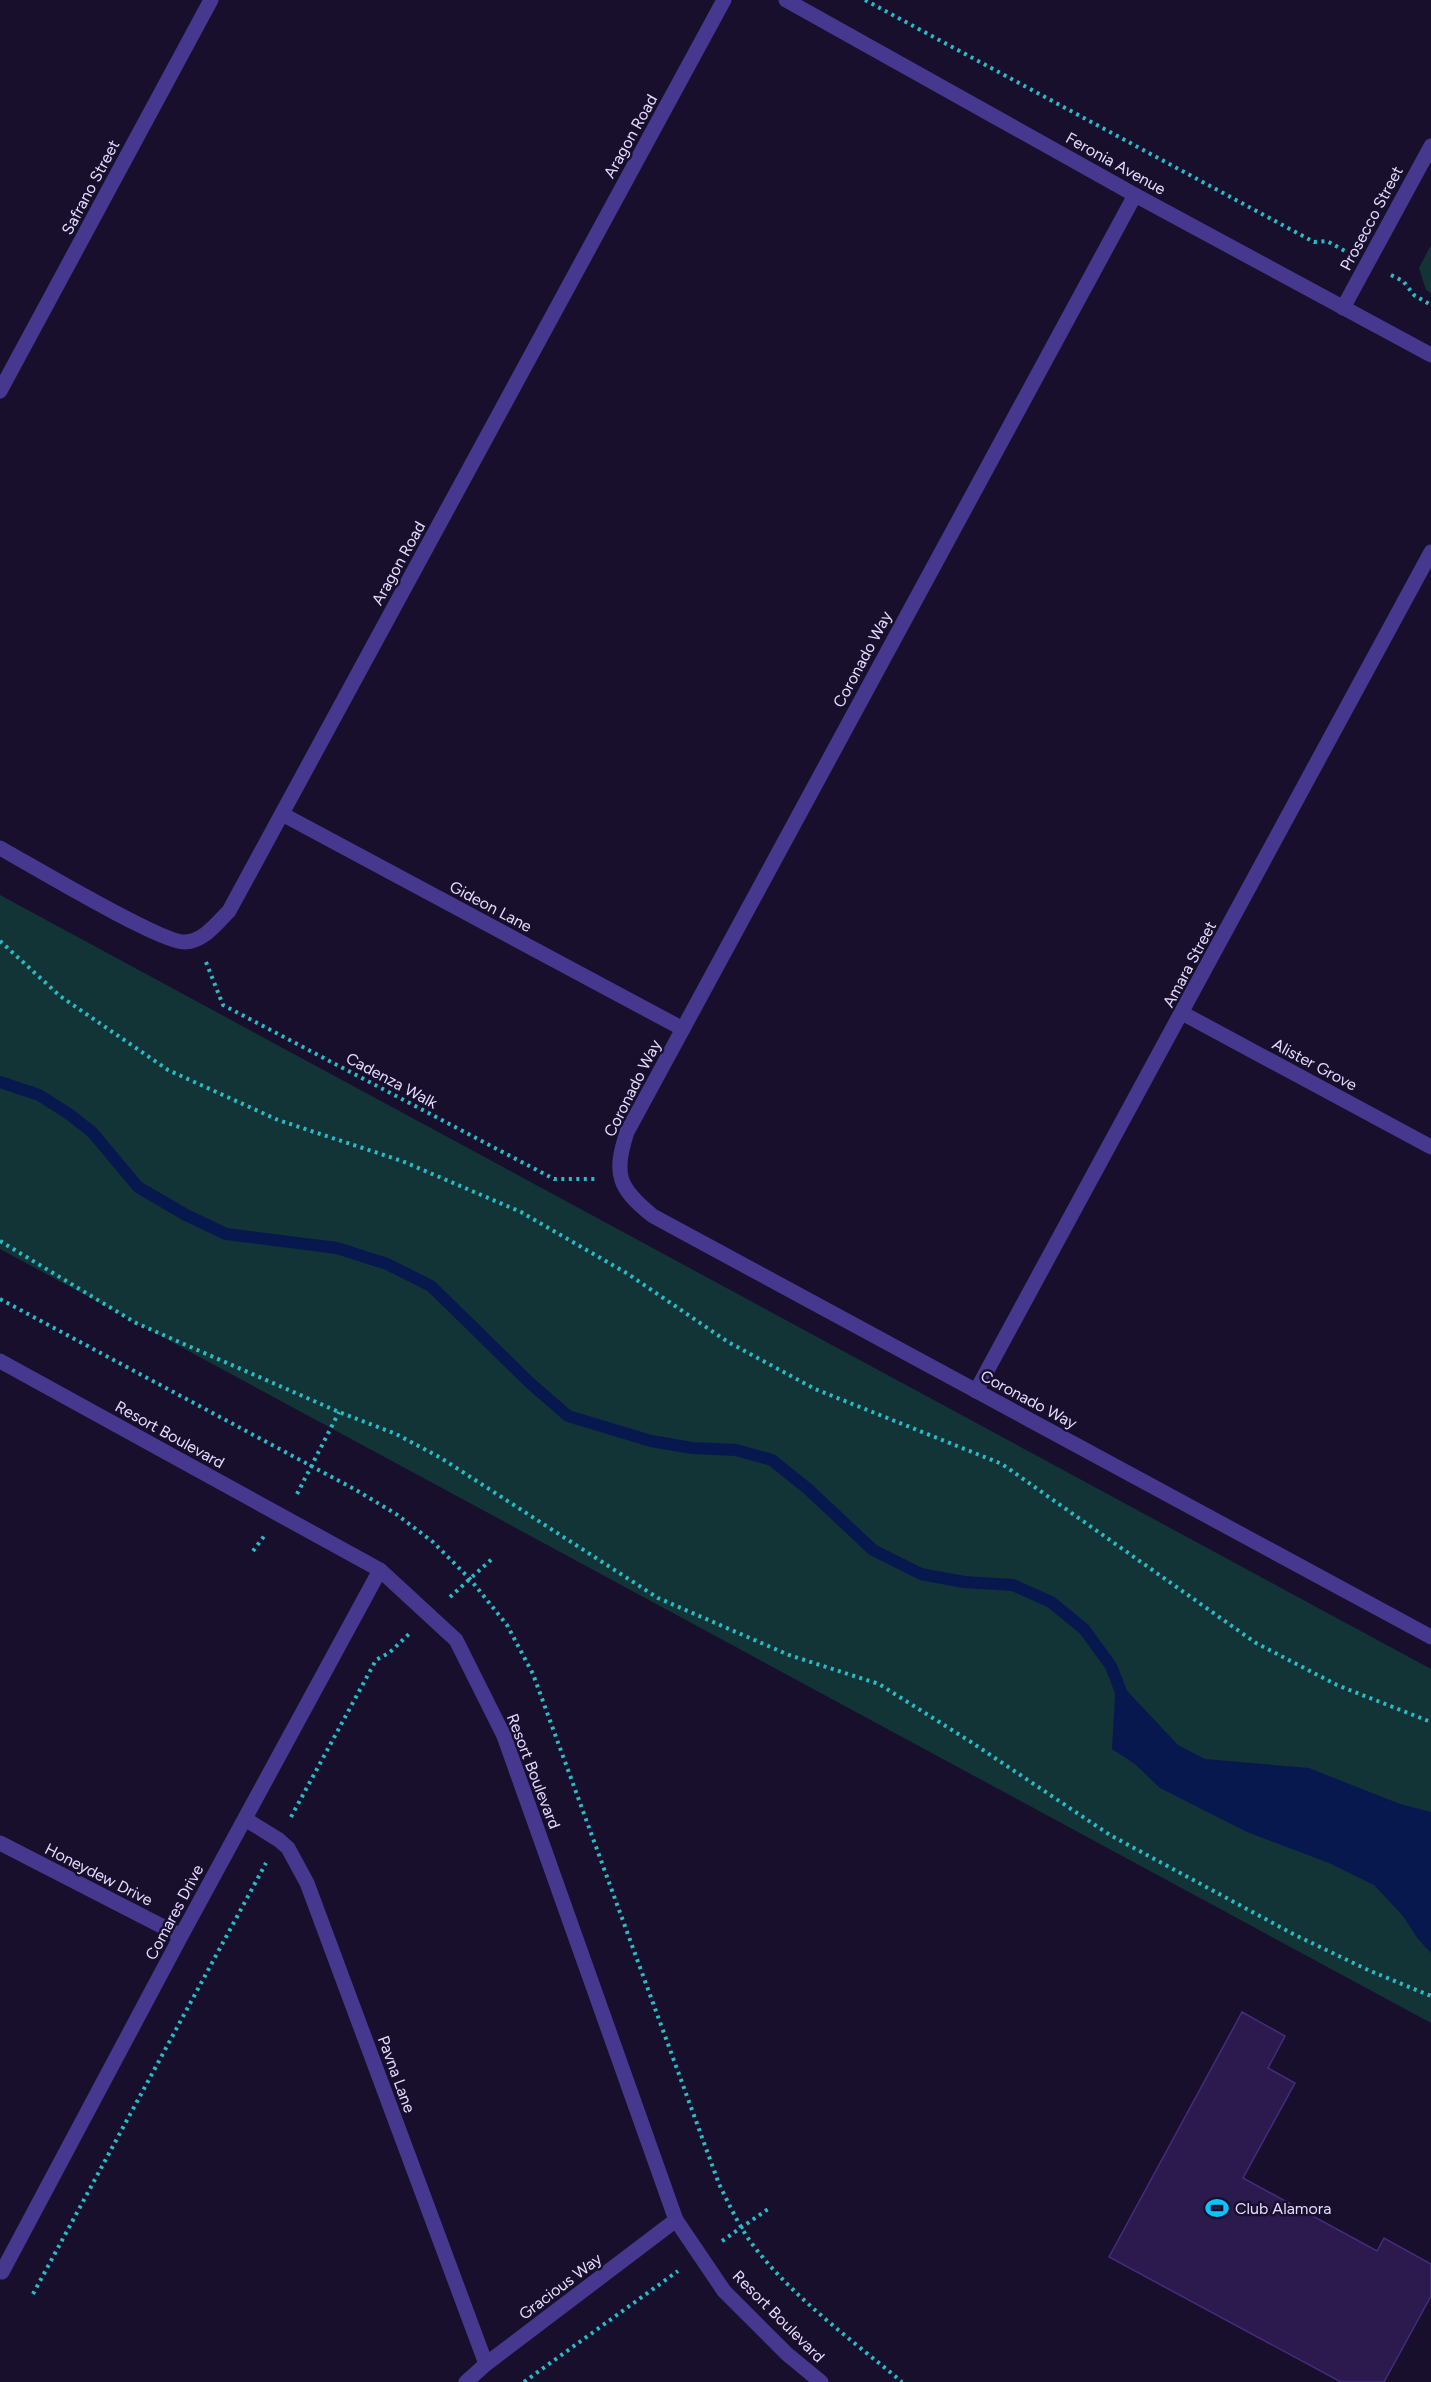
<svg xmlns="http://www.w3.org/2000/svg" width="1431" height="2382" font-family="Figtree,sans-serif">
<rect width="100%" height="100%" fill="#180f2d"/>
<g fill="#123437">
<polygon points="1431,245 1431,293 1426,290 1419,268"/>
<polygon points="0,895 1431,1669 1431,2023 0,1249"/>
</g>
<polygon fill="#07184e" points="1116,1679 1178,1745 1205,1759 1309,1768 1400,1804 1431,1812 1431,1953 1418,1939 1403,1916 1374,1885 1329,1863 1247,1832 1160,1788 1135,1764 1112,1749"/>
<g fill="none" stroke-linecap="round" stroke-linejoin="round">
<polyline stroke="#07184e" stroke-width="12" points="0,1082 39,1095 69,1114 92,1132 138,1187 186,1215 226,1234 337,1248 387,1264 431,1286 530,1383 568,1416 651,1441 692,1448 736,1450 772,1460 808,1489 873,1550 921,1574 964,1582 1013,1585 1051,1602 1084,1629 1111,1666 1121,1692"/>
</g>
<polygon fill="#2c1a4f" stroke="#452b7d" stroke-width="1.5" points="1242,2012 1285,2036 1268,2068 1295,2083 1243,2178 1377,2251 1384,2238 1431,2264 1431,2296 1384,2382 1341,2382 1109,2257"/>
<g fill="none" stroke-linecap="round" stroke-linejoin="round">
<g stroke="#28bcc7" stroke-width="4" stroke-dasharray="3 4.5" stroke-linecap="butt">
<polyline points="865,0 1314,242 1327,241 1345,251"/>
<polyline points="1391,275 1403,281 1414,295 1431,305"/>
<polyline points="0,941 60,996 168,1070 278,1120 402,1161 521,1212 628,1274 728,1342 815,1389 1002,1464 1256,1643 1337,1685 1431,1722"/>
<polyline points="206,962 223,1005 554,1179 595,1179"/>
<polyline points="0,1241 136,1323 339,1412 396,1434 441,1458 658,1598 789,1655 879,1684 971,1742 1110,1835 1295,1935 1368,1970 1431,1996"/>
<path d="M0,1299L356,1490L396,1514L433,1542L470,1579L507,1625L533,1674L719,2184C730,2206 740,2229 756,2249C796,2300 852,2340 902,2382"/>
<polyline points="297,1494 339,1412"/>
<polyline points="253,1551 265,1535"/>
<polyline points="450,1597 494,1557"/>
<polyline points="291,1817 376,1660 389,1653 409,1634"/>
<polyline points="722,2241 768,2209"/>
<polyline points="33,2294 266,1863"/>
<polyline points="524,2382 678,2271"/>
</g>
<g stroke="#46378f" stroke-width="15">
<polyline points="786,0 1135,195 1431,355"/>
<path d="M1135,195L627,1132C613,1174 618,1188 653,1216L1431,1637"/>
<polyline points="1343,308 1431,146"/>
<polyline points="0,391 211,0"/>
<polyline points="282,814 683,1029"/>
<path d="M0,848C29,864 162,944 185,942C204,941 217,923 229,911L724,0"/>
<polyline points="1182,1013 1431,1147"/>
<polyline points="0,1361 380,1570 456,1640 504,1736 676,2220 724,2291 787,2354 821,2382"/>
<polyline points="976,1391 1431,552"/>
<polyline points="245,1819 279,1840 288,1848 307,1883 486,2364"/>
<polyline points="0,1843 181,1936"/>
<polyline points="2,2272 181,1936 380,1570"/>
<polyline points="466,2382 486,2364 676,2220"/>
</g>
</g>
<defs>
<g id="stadium-bare" transform="scale(1.8)"><path d="M0-5a6.5 5 0 1 0 0 10a6.5 5 0 1 0 0-10ZM-3.5-1.8h7v3.6h-7Z" fill="#07c6ff" stroke="#180f2d" stroke-width="2.5" paint-order="stroke"/></g>
</defs>
<g fill-rule="evenodd">
<use href="#stadium-bare" x="1217" y="2208"/>
</g>
<g text-anchor="middle" stroke-width="5" stroke-linejoin="round" paint-order="stroke">
<g font-size="16" fill="#e4dbff" stroke="#180f2d">
<text transform="translate(630 136) rotate(-61)" y="6">Aragon Road</text>
<text transform="translate(1116 163) rotate(29)" y="6">Feronia Avenue</text>
<text transform="translate(90 187) rotate(-62)" y="6">Safrano Street</text>
<text transform="translate(1371 218) rotate(-62)" y="6">Prosecco Street</text>
<text transform="translate(398 563) rotate(-61)" y="6">Aragon Road</text>
<text transform="translate(862 659) rotate(-62)" y="6">Coronado Way</text>
<text transform="translate(491 906) rotate(28)" y="6">Gideon Lane</text>
<text transform="translate(1189 964) rotate(-62)" y="6">Amara Street</text>
<text transform="translate(1315 1064) rotate(28)" y="6">Alister Grove</text>
<text transform="translate(392 1080) rotate(28)" y="6">Cadenza Walk</text>
<text transform="translate(632 1088) rotate(-63)" y="6">Coronado Way</text>
<text transform="translate(1029 1399) rotate(28)" y="6">Coronado Way</text>
<text transform="translate(170 1434) rotate(29)" y="6">Resort Boulevard</text>
<text transform="translate(534 1771) rotate(69)" y="6">Resort Boulevard</text>
<text transform="translate(99 1874) rotate(27)" y="6">Honeydew Drive</text>
<text transform="translate(174 1912) rotate(-62)" y="6">Comares Drive</text>
<text transform="translate(397 2074) rotate(70)" y="6">Pavna Lane</text>
<text transform="translate(560 2286) rotate(-37)" y="6">Gracious Way</text>
<text transform="translate(779 2316) rotate(45)" y="6">Resort Boulevard</text>
</g>
<g font-size="16" fill="#e4dbff" stroke="#180f2d" text-anchor="start">
<text x="1235" y="2214">Club Alamora</text>
</g>
</g>
</svg>
